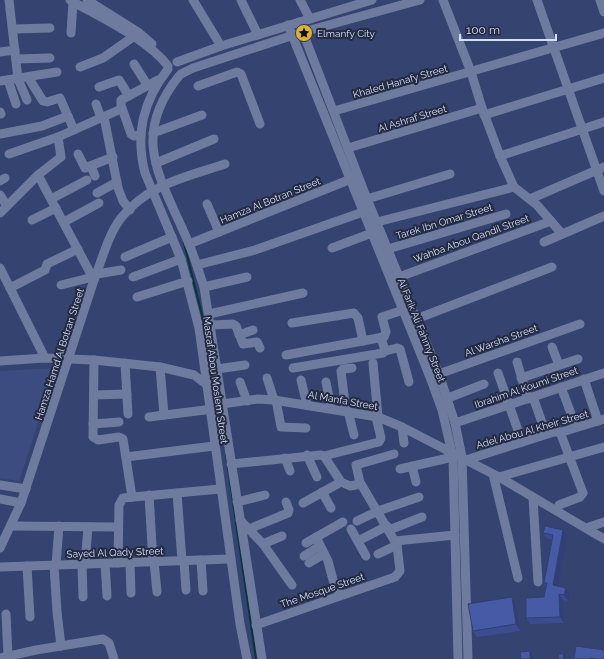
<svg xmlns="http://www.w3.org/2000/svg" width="604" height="659" font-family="Raleway,sans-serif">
<rect width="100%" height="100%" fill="#354371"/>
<polygon fill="#3d4c80" points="56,368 19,481 0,478 0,371"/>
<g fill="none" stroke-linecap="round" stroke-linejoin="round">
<g stroke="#05363d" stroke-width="2">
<polyline points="184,243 207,335"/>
<polyline points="226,454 256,659"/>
</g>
<g stroke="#6f7b9e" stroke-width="9">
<polyline points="9,0 18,79 27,100"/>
<path d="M70,0C101,18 146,38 168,66"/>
<polyline points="87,0 138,32 152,44"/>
<polyline points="193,0 221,46"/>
<polyline points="241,0 258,35"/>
<polyline points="300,0 310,19"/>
<polyline points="443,0 471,72 482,108 500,156 514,187 537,205 562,234"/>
<polyline points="537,0 604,191"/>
<polyline points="600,0 604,12"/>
<polyline points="299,22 367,199 439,374 455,423 462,457 468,659"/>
<polyline points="288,25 430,377 442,410 453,457 458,659"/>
<polyline points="13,29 50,28"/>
<polyline points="71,33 73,2"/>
<polyline points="0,52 15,50"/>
<polyline points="16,59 50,58"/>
<polyline points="177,62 221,46 372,0"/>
<polyline points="134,64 148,86"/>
<polyline points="80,67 103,58 133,37"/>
<path d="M168,69C143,101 135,134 145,173L181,259L199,328L240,624L247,659"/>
<polyline points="181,74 193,68 303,32 420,0"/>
<path d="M179,76C128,139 163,181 189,244C195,258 199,273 204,287L262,659"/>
<polyline points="28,77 43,101 47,102 60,98 74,130"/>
<polyline points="8,80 16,104"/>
<polyline points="0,81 57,72"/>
<polyline points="198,86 237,72 241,74 260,124"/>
<polyline points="99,87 119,80 129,96"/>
<polyline points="96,104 101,118"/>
<polyline points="122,108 131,134 134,136 140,135"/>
<polyline points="334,111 604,33"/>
<polyline points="0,112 1,114"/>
<polyline points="484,115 604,78"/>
<polyline points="104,117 118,188 123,201 130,210"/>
<polyline points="153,133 202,115"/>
<polyline points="0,134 42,126 68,116"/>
<polyline points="348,148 482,108"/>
<polyline points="9,154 58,137 121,109 121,100 158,80"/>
<polyline points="78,154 85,168 113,157"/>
<polyline points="500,156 604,122"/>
<polyline points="156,163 214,139"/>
<polyline points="91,166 95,176"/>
<polyline points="38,175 94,280"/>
<polyline points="0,181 5,178"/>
<polyline points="97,193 117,182"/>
<polyline points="0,195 7,206"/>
<polyline points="51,199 87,180"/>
<polyline points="367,199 450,174"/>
<polyline points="530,199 604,167"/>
<polyline points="207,204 219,232"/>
<polyline points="0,213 38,175 61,157 58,137"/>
<polyline points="32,220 56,208"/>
<polyline points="64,222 99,203"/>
<polyline points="377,222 514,187"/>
<polyline points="544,242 604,216"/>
<polyline points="189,244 356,177"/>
<polyline points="332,248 372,233"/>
<polyline points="388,249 506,214"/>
<polyline points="125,257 172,237"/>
<polyline points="197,265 255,250 363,212"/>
<polyline points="0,268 45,358"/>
<polyline points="97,274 121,270"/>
<polyline points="133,277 181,259"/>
<polyline points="399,277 551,221"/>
<polyline points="61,285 93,277"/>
<polyline points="204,287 247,277"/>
<polyline points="10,288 45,270 47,264 78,249"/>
<polyline points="137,297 188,281"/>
<polyline points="209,314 303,293"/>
<polyline points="416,319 552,267"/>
<polyline points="292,323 354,313 358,318 363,341"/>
<polyline points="211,325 233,324 236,326 243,344 257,342 260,348"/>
<polyline points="239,335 253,330"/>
<polyline points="552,347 559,365"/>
<polyline points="385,351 397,348 400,349 409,382"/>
<polyline points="286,355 384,337 386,332 382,317 403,310"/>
<polyline points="94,360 93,437 98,440 119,437 123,439 132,497"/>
<polyline points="0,361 45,358 94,360 160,367 194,375 206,384"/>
<polyline points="517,362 528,399"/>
<polyline points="125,363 128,414"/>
<polyline points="373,363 378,417"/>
<polyline points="160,367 164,415"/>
<polyline points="293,368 383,353 385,351 381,337"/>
<polyline points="217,369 245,365"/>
<polyline points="498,373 522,442"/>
<polyline points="433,376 580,324"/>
<polyline points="267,378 274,400"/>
<polyline points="521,378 578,359"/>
<polyline points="584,379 598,421"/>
<polyline points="301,380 307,405"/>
<polyline points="240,382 247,401"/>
<polyline points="326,382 331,408"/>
<polyline points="561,387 576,427"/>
<polyline points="94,395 127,394"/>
<polyline points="533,397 546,434"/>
<polyline points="448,398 484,384"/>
<polyline points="276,400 281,427 306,428"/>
<polyline points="222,404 258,399 274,400 378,417 402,427 499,477 604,539"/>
<polyline points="346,411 341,371 343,369 352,368"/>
<polyline points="348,411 354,435"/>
<polyline points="149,417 213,409"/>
<polyline points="455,423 604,373"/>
<polyline points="93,424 119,422"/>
<polyline points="402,427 404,443"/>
<polyline points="307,455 317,477"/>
<polyline points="324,456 379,442 381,438 376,417"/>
<polyline points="126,457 214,446"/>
<polyline points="285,458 290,471"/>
<polyline points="466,460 554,432 562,432 604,419"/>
<polyline points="231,464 321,455 324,456 341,482 350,486 361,484 397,545 400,571 395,577 256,625"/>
<polyline points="412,466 416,482"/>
<polyline points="400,469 453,457"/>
<polyline points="493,474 518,578"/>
<polyline points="499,477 604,447"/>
<polyline points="360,483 356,465 394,454"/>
<polyline points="0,485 26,489"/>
<polyline points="322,492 331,508"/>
<polyline points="177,493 182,561"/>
<polyline points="149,495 153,562"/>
<polyline points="533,498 538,582"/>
<polyline points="0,499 21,503"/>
<polyline points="237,502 265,495"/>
<polyline points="303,503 341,482"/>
<polyline points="559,505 580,497 583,493 560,432"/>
<polyline points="240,520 263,544 292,585"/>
<polyline points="357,521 378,511 419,497"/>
<polyline points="12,526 118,527"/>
<polyline points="586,528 604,522"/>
<polyline points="249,529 288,513 289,510 286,502"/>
<polyline points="351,529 366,556"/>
<polyline points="389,530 422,517"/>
<polyline points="316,537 328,561 333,580 340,595"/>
<polyline points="358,541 387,526"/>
<polyline points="395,541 455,535"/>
<polyline points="306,543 343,522"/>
<polyline points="263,544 282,536"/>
<path d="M0,548L21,503L94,280C102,260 108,235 121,218C148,184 186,177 225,164"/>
<polyline points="378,554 397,545"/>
<polyline points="304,556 320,546"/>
<polyline points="201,560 203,591"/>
<polyline points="184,561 186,590"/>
<polyline points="154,562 157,592"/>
<polyline points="105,563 107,596"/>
<polyline points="118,563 119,505 123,498 220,489"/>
<polyline points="130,563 131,593"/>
<polyline points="309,563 324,554"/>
<polyline points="82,564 83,597"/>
<polyline points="85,564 88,527"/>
<polyline points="54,565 57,612 61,646"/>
<polyline points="56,565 59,526"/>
<polyline points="27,566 30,617"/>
<polyline points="0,567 230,559"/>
<polyline points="6,614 8,656"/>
<polyline points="0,658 36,650 103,639 109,643 114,659"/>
</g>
</g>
<g fill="#3c4d8f">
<polygon points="543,533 568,536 558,586 566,588 570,594 568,601 563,600 564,623 530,624 526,618 544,597 546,587 544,583 552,540 548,539"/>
<polygon points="516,603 520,631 477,637 473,631"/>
</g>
<g fill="#313f74">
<polygon points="563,530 568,536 557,591 553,585"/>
<polygon points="566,588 570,594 568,601 564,595"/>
<polygon points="559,594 563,600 564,623 560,617"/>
<polygon points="512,597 516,603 520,631 516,624"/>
<polygon points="530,651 533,656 533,659 530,659"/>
<polygon points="564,654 566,657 566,659 563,659"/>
</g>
<g fill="#465aa6" stroke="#313f74">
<polygon points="545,526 563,530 553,585 566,588 564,595 559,594 560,617 526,618 526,598 544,597 547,583 544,583 553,535 543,533"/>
<polygon points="512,597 516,624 473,631 468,604"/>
<polygon points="576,646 604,650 604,659 596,659 590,658 590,659 574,659"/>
<polygon points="530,651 530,659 521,659 520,652"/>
<polygon points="559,654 564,654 563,659 558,659"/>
</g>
<defs>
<g id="sight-disc" transform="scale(0.9)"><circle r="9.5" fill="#dbb233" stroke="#242b41"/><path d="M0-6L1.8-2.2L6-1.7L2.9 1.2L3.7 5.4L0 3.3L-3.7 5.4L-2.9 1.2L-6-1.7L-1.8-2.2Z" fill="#111"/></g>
</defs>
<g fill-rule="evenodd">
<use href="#sight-disc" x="304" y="33"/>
</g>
<g text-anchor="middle" stroke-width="4" stroke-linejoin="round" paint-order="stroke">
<g font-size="10" fill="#d5dffb" stroke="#242b41" text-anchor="start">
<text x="317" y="37">Elmanfy City</text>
</g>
<g font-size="10" fill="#d5dffb" stroke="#242b41">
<text transform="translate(400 81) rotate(-16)" y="4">Khaled Hanafy Street</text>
<text transform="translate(412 118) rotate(-17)" y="4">Al Ashraf Street</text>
<text transform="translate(270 200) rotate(-22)" y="4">Hamza Al Botran Street</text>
<text transform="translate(444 221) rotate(-17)" y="4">Tarek Ibn Omar Street</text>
<text transform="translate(471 238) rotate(-20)" y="4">Wahba Abou Qandil Street</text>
<text transform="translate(422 330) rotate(68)" y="4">Al Farik Ali Fahmy Street</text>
<text transform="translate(501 340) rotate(-20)" y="4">Al Warsha Street</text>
<text transform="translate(59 354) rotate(-72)" y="4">Hamza Hamd Al Botran Street</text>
<text transform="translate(216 380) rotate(82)" y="4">Masraf Abou Moslem Street</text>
<text transform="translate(526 387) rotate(-19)" y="4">Ibrahim Al Koumi Street</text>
<text transform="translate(343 400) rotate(10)" y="4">Al Manfa Street</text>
<text transform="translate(532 429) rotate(-16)" y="4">Adel Abou Al Kheir Street</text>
<text transform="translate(115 552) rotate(-2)" y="4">Sayed Al Qady Street</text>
<text transform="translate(322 590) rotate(-19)" y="4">The Mosque Street</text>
</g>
</g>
<path d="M460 34v6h96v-6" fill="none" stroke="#d5dffb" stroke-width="2"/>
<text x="466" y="34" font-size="12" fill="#d5dffb" stroke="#242b41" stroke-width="3" paint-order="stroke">100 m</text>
</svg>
